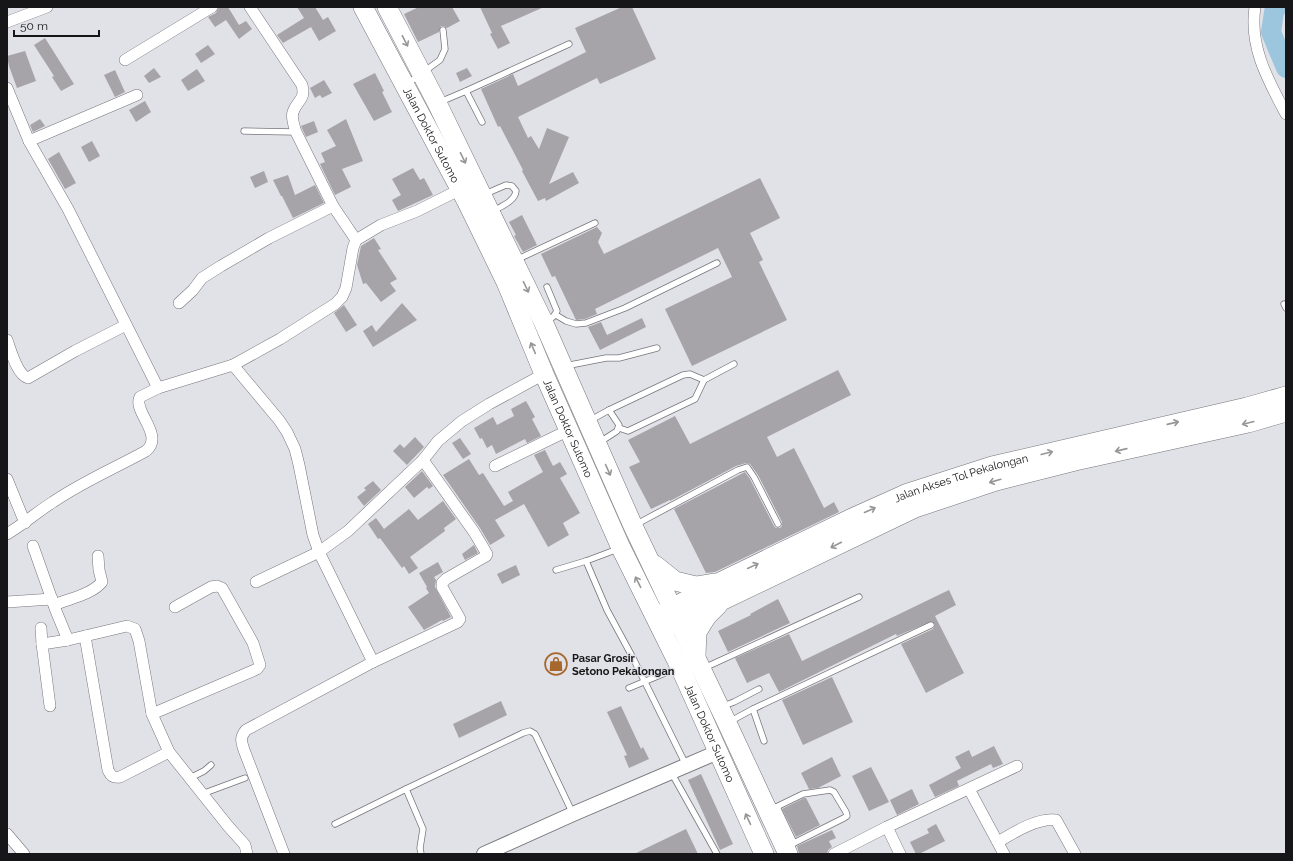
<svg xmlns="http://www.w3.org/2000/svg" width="1293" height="861" font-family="Raleway,sans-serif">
<rect width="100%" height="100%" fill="#e1e1e8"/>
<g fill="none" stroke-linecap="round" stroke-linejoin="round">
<polyline stroke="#9bc6dd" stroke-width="20" points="1277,7 1274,12 1271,32 1286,68"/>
</g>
<g fill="#a7a4a9">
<polygon points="219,7 228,7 239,25 246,21 252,29 239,39 226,20 215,27 208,17 216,13"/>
<polygon points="297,7 315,7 323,20 328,17 336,31 319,41 311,27 283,43 277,35 304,18"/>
<polygon points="419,7 452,7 460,21 447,28 444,26 441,26 439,32 418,42 404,14"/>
<polygon points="480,7 544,7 501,26 510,43 498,49 490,34 492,33"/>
<polygon points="622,7 632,7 656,59 600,84 597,78 518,117 528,138 531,136 539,149 547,128 569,137 549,184 573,172 579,183 546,201 545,198 538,201 522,171 523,170 500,126 498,127 481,89 513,74 518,86 586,52 575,28"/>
<polygon points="45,38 74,84 61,91 52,77 54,76 34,45"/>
<polygon points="208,45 215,54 201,63 195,54"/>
<polygon points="25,51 36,81 17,88 9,66 7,56"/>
<polygon points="154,68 161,77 149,83 144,76"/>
<polygon points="467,68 472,76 460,82 456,73"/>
<polygon points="197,69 205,81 188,91 181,80"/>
<polygon points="115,70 125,92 115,97 104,75"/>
<polygon points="375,73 384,91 382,92 392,112 374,121 353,84"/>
<polygon points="324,80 332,93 322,98 320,95 315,98 310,88"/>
<polygon points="145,101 151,112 136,122 129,110"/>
<polygon points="40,119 45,126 33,132 30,125"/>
<polygon points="346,119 363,161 342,169 351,187 335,195 320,164 325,162 321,153 336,146 327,130"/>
<polygon points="314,121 318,132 306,137 301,126"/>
<polygon points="92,141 100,156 89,162 81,147"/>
<polygon points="59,152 76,183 65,189 48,159"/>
<polygon points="413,168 420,180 424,178 433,195 398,211 392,200 401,195 392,179"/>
<polygon points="264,171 268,182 255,188 250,177"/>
<polygon points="288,175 295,195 315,185 324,203 293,218 282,196 281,196 273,180"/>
<polygon points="760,178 780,218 750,233 763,260 759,262 787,320 692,366 665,309 732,277 718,248 595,309 597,314 585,319 576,320 555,276 552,277 541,254 597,227 602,233 598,242 604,254"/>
<polygon points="522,215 537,245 523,252 514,236 516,235 509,222"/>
<polygon points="374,238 381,249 378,250 397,279 390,283 396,291 381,302 366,283 363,284 357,265 361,246"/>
<polygon points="402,303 417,320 373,347 363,331 372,325 376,332"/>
<polygon points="344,305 357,325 346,332 334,313"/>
<polygon points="642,318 646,327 600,350 588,327 601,322 607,335"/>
<polygon points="838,370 851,395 767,437 777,457 794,448 824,508 834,502 839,512 715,572 706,573 674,509 745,472 750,479 774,526 776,528 780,528 782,526 782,522 758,475 750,464 746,463 736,466 670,501 670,500 651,509 629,467 640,462 628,440 675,416 690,444"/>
<polygon points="526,401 535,417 532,419 541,436 527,443 525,439 496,454 492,445 487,448 482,438 480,439 474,428 493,417 497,425 514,416 511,409"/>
<polygon points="415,437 424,447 407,465 393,451 400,444 404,448"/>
<polygon points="460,438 471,454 463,459 452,443"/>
<polygon points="545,450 553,466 560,462 567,474 560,478 580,513 563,523 569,535 548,547 524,504 495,520 505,536 490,545 480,528 443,475 469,459 479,475 483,473 504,506 513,501 508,492 543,472 534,455"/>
<polygon points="422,471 433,486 429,489 427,487 414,498 405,487"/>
<polygon points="373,481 381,490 364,506 357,497 366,490 364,488"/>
<polygon points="443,501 456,519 444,528 445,531 410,557 418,568 409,574 404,566 402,568 380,538 378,539 368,524 376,518 384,529 409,509 418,520"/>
<polygon points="474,545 478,553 465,560 462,554"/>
<polygon points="438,562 443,572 434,577 436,580 435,587 451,617 443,621 442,620 424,630 408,607 429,593 426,588 427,587 419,573"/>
<polygon points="516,565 520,575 502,584 497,574"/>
<polygon points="949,590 956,605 935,616 964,673 926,693 901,644 933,629 935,625 932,621 897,636 896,634 779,692 769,673 747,683 735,658 789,634 802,661"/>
<polygon points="778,599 790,623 728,652 718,631 751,615 750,614"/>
<polygon points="832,677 853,722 803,745 782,700"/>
<polygon points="501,701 507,715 459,738 453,724"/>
<polygon points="621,706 641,749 643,747 649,759 629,768 624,756 627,755 607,712"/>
<polygon points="994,746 1003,764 993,768 991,764 957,781 959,786 935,797 929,785 961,768 955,757 969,750 972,757"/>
<polygon points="832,757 841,776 818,788 809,789 801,773"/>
<polygon points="871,767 889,802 869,811 852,776"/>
<polygon points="701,774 733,844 720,850 688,780"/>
<polygon points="912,789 919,804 897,815 890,800"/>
<polygon points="804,798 806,798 820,825 796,837 782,809"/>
<polygon points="936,824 945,841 919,854 916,854 910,842 929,833 927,829"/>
<polygon points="686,829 698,854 634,854"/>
<polygon points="832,830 836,838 829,841 832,847 828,850 827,854 799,854 797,846"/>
</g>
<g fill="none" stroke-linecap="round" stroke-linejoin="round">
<g stroke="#76767c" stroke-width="7">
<g id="service">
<polyline points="407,84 440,60 445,49 443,30"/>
<polyline points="466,91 482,122"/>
<polyline points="440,102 466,91 569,44"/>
<polyline points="244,131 296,132"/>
<path d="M485,194L506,185L512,186L516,191C515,201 502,206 493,211"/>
<polyline points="516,260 595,223"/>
<polyline points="1284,304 1286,308"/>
<polyline points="556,315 566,321 576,324 586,323 625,308 717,263"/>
<polyline points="545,319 553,317 557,311 547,287"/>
<polyline points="565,366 606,358 619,358 657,348"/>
<polyline points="609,410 683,375 690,374 704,380 734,364"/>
<polyline points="589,421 609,410 619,425 617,431 600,442"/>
<polyline points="619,428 628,431 695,399 704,380"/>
<polyline points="635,525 738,470 747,467 754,477 778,524"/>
<polyline points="586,561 618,549"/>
<polyline points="556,570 586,561 607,610 633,658 686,765"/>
<polyline points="704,668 859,597"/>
<polyline points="629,688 677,668"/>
<polyline points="721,707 734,702 759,689"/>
<polyline points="753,709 764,741"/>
<polyline points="729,722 753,709 931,625"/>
<polyline points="671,772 717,854"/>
<polyline points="190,778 204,771 211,765"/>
<polyline points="406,789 523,733 530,731 535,734 573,814"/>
<polyline points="202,794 245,778"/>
<polyline points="777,807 794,843"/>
<polyline points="770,810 803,794 830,790 834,792 846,812 847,816 844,818 794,843 786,845"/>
<polyline points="335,824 406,789 423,829 420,848 421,854"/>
</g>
</g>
<g stroke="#76767c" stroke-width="12">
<g id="minor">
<path d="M250,7L302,85C306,100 297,100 293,112C291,118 294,126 296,132L333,206L356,240"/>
<path d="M1255,7C1249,47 1268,80 1286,114"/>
<polyline points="7,22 47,7"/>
<polyline points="125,60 212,7"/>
<polyline points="7,88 29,141 68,209 158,388"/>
<polyline points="29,141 137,95"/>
<polyline points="179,303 193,290 202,278 221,266 269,238 333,206"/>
<path d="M7,340C11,351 17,375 28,378L75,351L126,325"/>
<polyline points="233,365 279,420 287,432 295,449 299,465 313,535 319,552 256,582"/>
<polyline points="495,466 569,430"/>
<polyline points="7,479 25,523"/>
<path d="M7,534C24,524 37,512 53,502C82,482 115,468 146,451C165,435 132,411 140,397L158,388L233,365L280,339L335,304L342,297L346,288L353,248L356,240L381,225L417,211L459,190"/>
<path d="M33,546L56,611L68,640L85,636L108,770C111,776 113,778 120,777L169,752"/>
<polyline points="7,602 52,599"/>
<path d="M54,605C70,598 91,595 102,582L99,570L98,556"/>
<polyline points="41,628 42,644"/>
<polyline points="85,636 127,626 135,629 139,641 152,714 169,752 228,826 245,845 247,854"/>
<polyline points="373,662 458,622 460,619 459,617 442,587 442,583 446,579 486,556 487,554 474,532 423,460"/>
<polyline points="50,706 42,644 68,640"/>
<polyline points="152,714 257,669 260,665 253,643 222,588 217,586 211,587 175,607"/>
<polyline points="969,789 1004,854"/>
<polyline points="887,827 900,854"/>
<polyline points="7,834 24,854"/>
<path d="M998,842C1013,833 1038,817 1056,820L1075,854"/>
<path d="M284,854L244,750C241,741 240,737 246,730L373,662L319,552L348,531L423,460L438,441L462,421L489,404L544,374"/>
<polyline points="834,854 887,827 1017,766"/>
</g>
</g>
<g stroke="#76767c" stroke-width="16">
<polyline id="tertiary" points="484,854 573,814 718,752"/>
</g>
<g stroke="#76767c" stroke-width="20">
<g id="trunk">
<path id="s1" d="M363,7L467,202L506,282L544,374L621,548L680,667L764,854"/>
<polyline points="387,7 437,103 542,319 633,526 727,723 788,854"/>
<polyline points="655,565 675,581 696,586 714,583"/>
<path id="s2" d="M663,613L718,583L850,519L908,493L992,466L1247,407L1286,396"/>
<polyline points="669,626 915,508 996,481 1075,461 1248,423 1286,412"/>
<polyline points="696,655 697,632 707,616 718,605"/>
</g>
</g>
<use href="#service" stroke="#fff" stroke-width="5.5"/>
<use href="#minor" stroke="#fff" stroke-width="11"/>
<use href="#tertiary" stroke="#fff" stroke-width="14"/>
<use href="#trunk" stroke="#fff" stroke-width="19"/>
</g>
<defs><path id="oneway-shaft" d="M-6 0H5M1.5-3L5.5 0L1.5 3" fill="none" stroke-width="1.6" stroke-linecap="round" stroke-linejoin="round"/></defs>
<g stroke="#969697">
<use href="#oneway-shaft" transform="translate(405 41) rotate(63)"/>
<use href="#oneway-shaft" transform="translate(463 158) rotate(64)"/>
<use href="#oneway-shaft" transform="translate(526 287) rotate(64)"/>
<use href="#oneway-shaft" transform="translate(533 348) rotate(-113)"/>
<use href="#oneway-shaft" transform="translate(1173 423) rotate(-13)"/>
<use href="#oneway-shaft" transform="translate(1248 423) rotate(166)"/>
<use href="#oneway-shaft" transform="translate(1121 450) rotate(167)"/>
<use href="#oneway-shaft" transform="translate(1047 453) rotate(-14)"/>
<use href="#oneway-shaft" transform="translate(608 470) rotate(66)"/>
<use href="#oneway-shaft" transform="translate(995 481) rotate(164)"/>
<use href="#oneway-shaft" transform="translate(870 510) rotate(-24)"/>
<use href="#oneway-shaft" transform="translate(836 545) rotate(153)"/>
<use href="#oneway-shaft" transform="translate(753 566) rotate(-25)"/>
<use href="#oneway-shaft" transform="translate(638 582) rotate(-117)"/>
<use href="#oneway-shaft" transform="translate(748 819) rotate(-115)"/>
</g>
<defs>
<g id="shop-ring" transform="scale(1.15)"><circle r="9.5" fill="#e1e1e8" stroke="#a7682e" stroke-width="1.5"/><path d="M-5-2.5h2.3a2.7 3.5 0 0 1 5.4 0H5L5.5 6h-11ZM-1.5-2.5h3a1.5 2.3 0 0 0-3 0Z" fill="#a7682e"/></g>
</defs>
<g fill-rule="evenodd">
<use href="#shop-ring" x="556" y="664"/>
</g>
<g text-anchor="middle" stroke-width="3" stroke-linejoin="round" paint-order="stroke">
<g font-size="11" fill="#161618" stroke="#e1e1e8">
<text dy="4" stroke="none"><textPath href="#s1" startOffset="145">Jalan Doktor Sutomo</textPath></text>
<text dy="4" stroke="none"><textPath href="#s1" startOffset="469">Jalan Doktor Sutomo</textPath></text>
<text dy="4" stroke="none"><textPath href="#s2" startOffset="328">Jalan Akses Tol Pekalongan</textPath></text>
<text dy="4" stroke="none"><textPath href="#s1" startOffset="805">Jalan Doktor Sutomo</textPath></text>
</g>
<g font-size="11" font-weight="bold" fill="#161618" stroke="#e1e1e8" text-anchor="start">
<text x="572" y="662">Pasar Grosir<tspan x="572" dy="13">Setono Pekalongan</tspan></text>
</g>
</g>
<rect width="1293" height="861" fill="none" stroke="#161618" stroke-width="16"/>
<path d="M14 30v6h85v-6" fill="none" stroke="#161618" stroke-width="2"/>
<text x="20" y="30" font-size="12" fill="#161618" stroke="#e1e1e8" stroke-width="3" paint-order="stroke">50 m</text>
</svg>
